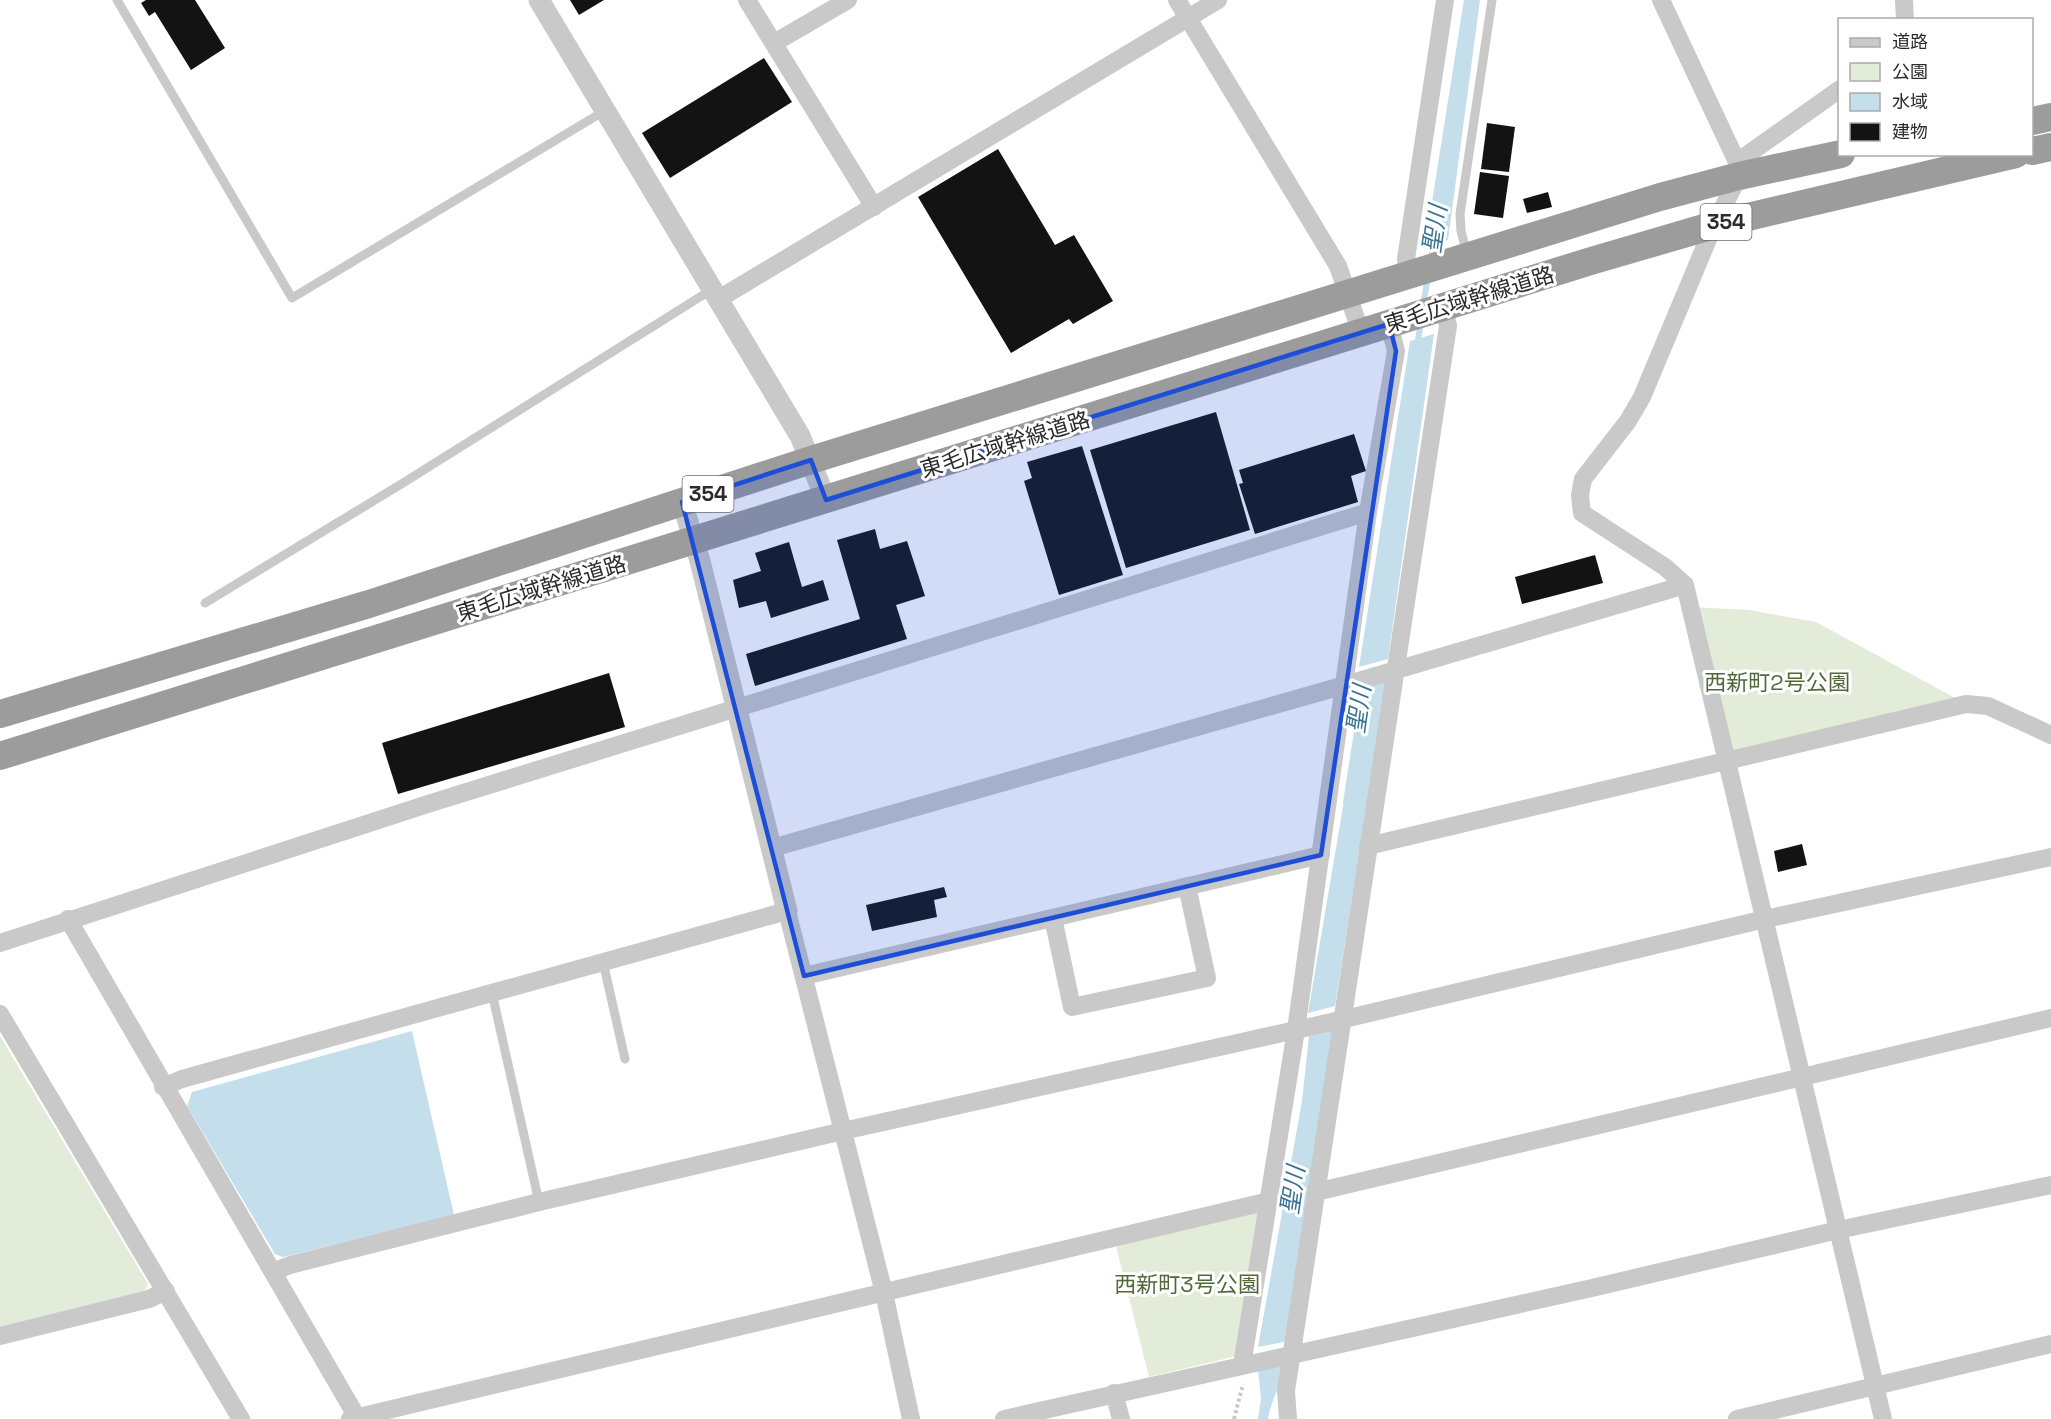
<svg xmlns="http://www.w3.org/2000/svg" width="2051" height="1419" font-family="'Space Grotesk','Noto Sans JP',sans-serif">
<rect width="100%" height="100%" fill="#fff"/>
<g fill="#e3ebd9">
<polygon points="1691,607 1749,610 1816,622 1966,704 1729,762"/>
<polygon points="0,1036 148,1284 144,1293 0,1329"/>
<polygon points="1262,1203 1237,1356 1149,1377 1114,1238"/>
</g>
<g fill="#c4deec">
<polygon points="1464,0 1480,0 1448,240 1425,246"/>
<polygon points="1434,334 1388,659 1359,667 1410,341"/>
<polygon points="1386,682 1335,1006 1308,1013 1363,689"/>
<polygon points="1335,1030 1289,1341 1258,1347 1302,1101 1309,1036"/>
<polygon points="412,1031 454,1215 283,1257 275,1254 187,1106 192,1092"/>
<path d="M1287,1363C1282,1382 1271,1400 1268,1419H1258L1261,1399L1258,1370Z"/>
</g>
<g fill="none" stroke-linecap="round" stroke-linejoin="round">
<g stroke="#c4deec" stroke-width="6">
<polyline points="1431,261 1434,238"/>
<polyline points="1423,305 1428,277"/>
<polyline points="1417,347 1421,321"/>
<polyline points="1346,803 1364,686"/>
</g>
</g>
<g fill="#131313">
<polygon points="146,0 195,0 225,48 191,70 155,12 149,16 141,3"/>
<polygon points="570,0 604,0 579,15"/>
<polygon points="764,58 792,102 670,178 642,133"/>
<polygon points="1487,123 1515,127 1509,172 1481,169"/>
<polygon points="998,149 1055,245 1074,235 1113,301 1073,324 1069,319 1011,353 918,197"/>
<polygon points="1480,172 1509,176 1503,218 1474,214"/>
<polygon points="1548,192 1552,207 1527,213 1523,199"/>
<polygon points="1216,412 1250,530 1126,568 1090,450"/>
<polygon points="1354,434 1366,471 1351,476 1358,502 1255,534 1239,484 1243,483 1239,470"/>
<polygon points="1082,446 1123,575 1059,595 1024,481 1032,478 1027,462"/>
<polygon points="875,529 880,549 907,541 925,596 896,605 907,639 755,686 746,654 860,619 837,540"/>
<polygon points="789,542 802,587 823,580 829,600 771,618 766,601 739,608 733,580 761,571 755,553"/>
<polygon points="1595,555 1603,583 1522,604 1515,577"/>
<polygon points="609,673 625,727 398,794 382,743"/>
<polygon points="1802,844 1807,865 1778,872 1774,851"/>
<polygon points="944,887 947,897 934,900 937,917 872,931 866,905"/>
</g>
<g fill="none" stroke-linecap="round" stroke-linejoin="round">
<polyline stroke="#c9c9c9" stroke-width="4" stroke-dasharray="3 3" stroke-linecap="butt" points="1234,1419 1243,1384"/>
<g stroke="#c9c9c9" stroke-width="9">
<polyline points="117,0 292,298 606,110"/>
<polyline points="1467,254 1461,231 1460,214 1492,0"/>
<polyline points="205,603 403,483 711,290"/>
<polyline points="603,962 625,1059"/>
<polyline points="492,993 539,1202"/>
</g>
<g stroke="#c9c9c9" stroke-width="18">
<polyline points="747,0 874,207"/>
<polyline points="1177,0 1338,266 1361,333"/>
<polyline points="1661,0 1737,162 1739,176 1714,225 1642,397 1628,421 1583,479 1580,495 1582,513 1665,567 1685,585 1883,1419"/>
<polyline points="1904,0 1905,20"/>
<polyline points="774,43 848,0"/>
<polyline points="1737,162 1840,89"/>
<polyline points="1408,275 1406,259 1445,0"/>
<polyline points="717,300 1218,0"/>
<polyline points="1368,846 1966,704 1988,706 2051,735"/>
<polyline points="772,848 1345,685 1685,585"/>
<polyline points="1053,918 1072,1007 1207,978 1187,886"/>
<polyline points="68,919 358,1419"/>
<polyline points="0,943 431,803 1368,512"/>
<polyline points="804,976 1321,855"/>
<polyline points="0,1014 241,1419"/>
<polyline points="163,1087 182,1079 787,911 884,1293 911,1419"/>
<polyline points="1316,1192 2051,1018"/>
<polyline points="273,1272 290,1265 539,1202 843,1131 1336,1021 1765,919 2051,857"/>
<polyline points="0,1336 149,1299 166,1291"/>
<polyline points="1242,1365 1296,1030 1368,512 1396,351 1389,324"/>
<polyline points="1114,1393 1121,1419"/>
<polyline points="350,1419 1269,1201"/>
<polyline points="1004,1419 1592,1288 1838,1230 2051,1185"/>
<polyline points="1288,1419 1286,1391 1448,326 1444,308"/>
<polyline points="1737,1419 2051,1344"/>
</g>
<g stroke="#c9c9c9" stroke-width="21">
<polyline points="539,0 800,436 826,500"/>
<polyline points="682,502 700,561 787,911"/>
</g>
<g stroke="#9c9c9c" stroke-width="28">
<polyline points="2032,121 2051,117"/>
<polyline points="2032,151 2051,147"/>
<polyline points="0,714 369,604 811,460 1660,197 1739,176 1841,154"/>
<polyline points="0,756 1591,261 1714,225 2016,154"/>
</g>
</g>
<path fill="#1d4ed8" fill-opacity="0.2" stroke="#1d4ed8" stroke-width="4.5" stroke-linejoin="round" d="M1389,324L1396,351L1321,855L804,976L682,502L811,460L826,500Z"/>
<g text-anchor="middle" stroke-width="6" stroke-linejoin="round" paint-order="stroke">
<g fill="#fff" stroke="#6b6b6b" stroke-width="1.5">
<rect x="1700.5" y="204" width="51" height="36" rx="4.5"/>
<rect x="682.5" y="476" width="51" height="36" rx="4.5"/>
</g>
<g font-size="21" font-weight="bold" fill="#2c2c2c">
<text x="1726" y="229">354</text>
<text x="708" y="501">354</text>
</g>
<g font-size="22" fill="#2c2c2c" stroke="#fff">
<text transform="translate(1469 299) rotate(-17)" y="8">東毛広域幹線道路</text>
<text transform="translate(1005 444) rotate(-17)" y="8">東毛広域幹線道路</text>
<text transform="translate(541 588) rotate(-17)" y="8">東毛広域幹線道路</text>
</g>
<g font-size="22" fill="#516938" stroke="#fff">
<text x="1777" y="690">西新町2号公園</text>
<text x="1187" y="1292">西新町3号公園</text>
</g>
<g font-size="24" font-style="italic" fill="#387291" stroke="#fff">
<text transform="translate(1435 229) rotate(-82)" y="8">聖川</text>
<text transform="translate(1359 709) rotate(-82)" y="8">聖川</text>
<text transform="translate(1293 1190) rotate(-82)" y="8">聖川</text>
</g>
</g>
<rect x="1838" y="18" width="195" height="138" fill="#ffffff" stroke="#ababab" stroke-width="1.5"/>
<rect x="1850" y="38" width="30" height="9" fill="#c9c9c9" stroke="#ababab" stroke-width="1.5"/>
<text x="1892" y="48" font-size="18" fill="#2c2c2c">道路</text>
<rect x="1850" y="63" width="30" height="18" fill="#e3ebd9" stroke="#ababab" stroke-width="1.5"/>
<text x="1892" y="78" font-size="18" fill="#2c2c2c">公園</text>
<rect x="1850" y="93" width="30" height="18" fill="#c4deec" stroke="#ababab" stroke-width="1.5"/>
<text x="1892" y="108" font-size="18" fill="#2c2c2c">水域</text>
<rect x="1850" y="123" width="30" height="18" fill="#131313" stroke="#ababab" stroke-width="1.5"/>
<text x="1892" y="138" font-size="18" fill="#2c2c2c">建物</text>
</svg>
